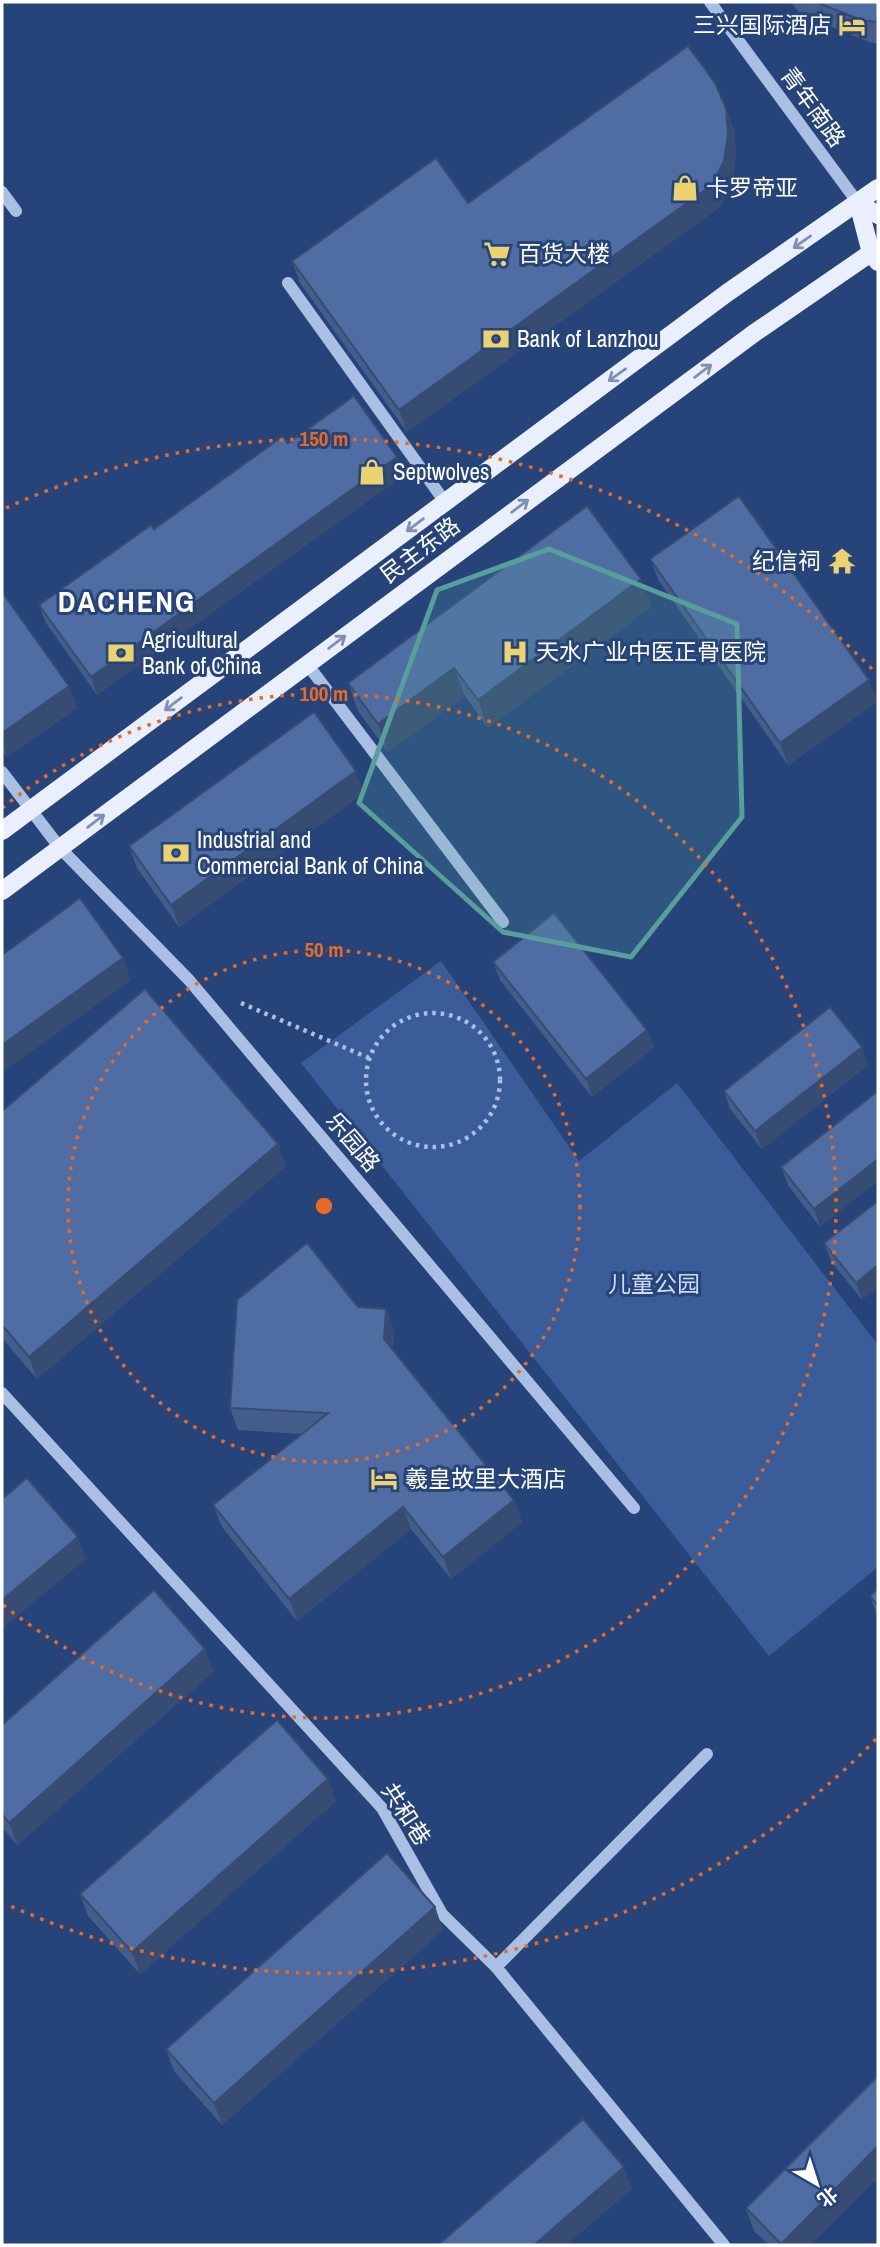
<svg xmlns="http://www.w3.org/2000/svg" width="880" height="2247" font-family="'Archivo Narrow','Noto Sans SC',sans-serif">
<rect width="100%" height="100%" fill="#26447a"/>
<polygon fill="#3a5c98" points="441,961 579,1161 677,1083 878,1345 878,1567 769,1656 301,1063"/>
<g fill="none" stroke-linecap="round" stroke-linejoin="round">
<g stroke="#aabfe4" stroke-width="4.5" stroke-dasharray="3.5 5" stroke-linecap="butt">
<polyline points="241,1003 369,1058"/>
<circle cx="433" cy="1080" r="67"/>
</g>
<g stroke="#aabfe4" stroke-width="12">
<polyline points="710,2 858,203"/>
<polyline points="2,192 16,211"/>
<polyline points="288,283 445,502"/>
<polyline points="307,664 503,922"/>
<polyline points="2,772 60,848 189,980 634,1508"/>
<polyline points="2,1393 382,1808 442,1914 496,1967 724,2245"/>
<polyline points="496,1967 707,1754"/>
</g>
<g stroke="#e9effc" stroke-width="18">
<polyline points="858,203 871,253 878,262"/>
<polyline points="858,203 878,215"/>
<polyline points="2,831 727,293 878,188"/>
<polyline points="2,891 753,334 878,248"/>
</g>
</g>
<g fill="#445e8c">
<polygon points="791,2 878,2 878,44 869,42 800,14"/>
<polygon points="726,108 734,130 736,157 732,183 720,207 407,432 300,283 292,261 468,203"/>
<polygon points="288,443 397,457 404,475 97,695 46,623 39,605 154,529"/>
<polygon points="650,559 877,702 788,765 659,581"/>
<polygon points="641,579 651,607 488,728 465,696 388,752 358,711 348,683"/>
<polygon points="2,592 69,686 77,708 7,757 2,750"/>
<polygon points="364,793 179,927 137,868 129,846"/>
<polygon points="493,962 647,1030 654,1048 592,1097 500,980"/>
<polygon points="868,1065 762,1149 730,1109 724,1091"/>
<polygon points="878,1091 820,1227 788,1185 781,1167"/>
<polygon points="2,1111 286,1166 37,1379 2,1338"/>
<polygon points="878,1201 862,1300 831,1261 824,1243"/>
<polygon points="358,1307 386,1309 394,1331 393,1350 514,1500 522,1522 451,1579 411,1529 297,1621 222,1527 213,1505 303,1434 238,1430 230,1408"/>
<polygon points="878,1589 878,1618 870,1596"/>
<polygon points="214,1671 17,1845 2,1827 2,1725"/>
<polygon points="336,1801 140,1974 88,1916 80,1894"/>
<polygon points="435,1907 443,1930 222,2125 174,2071 166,2049"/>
<polygon points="878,2076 878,2177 810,2245 769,2245 754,2231 746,2208"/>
</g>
<g fill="#374c72">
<polygon points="726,108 734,130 736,157 732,183 720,207 407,432 399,410"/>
<polygon points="397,457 404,475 97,695 91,677"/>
<polygon points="641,579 651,607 488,728 478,700"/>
<polygon points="454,668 465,696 388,752 378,724"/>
<polygon points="869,680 877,702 788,765 780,743"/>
<polygon points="69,686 77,708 7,757 2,743 2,733"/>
<polygon points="356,771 364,793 179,927 171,905"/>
<polygon points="123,958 131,980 2,1073 2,1045"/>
<polygon points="647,1030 654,1048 592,1097 586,1079"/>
<polygon points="862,1047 868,1065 762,1149 755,1131"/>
<polygon points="278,1144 286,1166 37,1379 29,1357"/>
<polygon points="878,1159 878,1181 820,1227 814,1209"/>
<polygon points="878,1265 878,1288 862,1300 856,1283"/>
<polygon points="386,1309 394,1331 393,1361 384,1339"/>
<polygon points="514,1500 522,1522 451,1579 443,1557"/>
<polygon points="403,1507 411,1529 297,1621 289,1599"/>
<polygon points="78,1537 86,1559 2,1629 2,1600"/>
<polygon points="205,1649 214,1671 17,1845 9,1823"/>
<polygon points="328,1779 336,1801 140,1974 132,1952"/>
<polygon points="435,1907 443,1930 222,2125 214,2103"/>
<polygon points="878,2146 878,2177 810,2245 782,2245 781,2244"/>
<polygon points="624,2167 632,2189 567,2245 534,2245"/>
</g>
<g fill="#4f6da3" stroke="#374c72" stroke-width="2">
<polygon points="816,2 878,2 878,22 861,20"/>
<polygon points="688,46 715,83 726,108 728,135 724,161 712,185 399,410 292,261 436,158 468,203"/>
<polygon points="354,396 397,457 91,677 39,605 151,525 154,529 283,436 288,443"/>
<polygon points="739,496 869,680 780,743 650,559"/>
<polygon points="587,506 641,579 478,700 454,668 378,724 348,683"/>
<polygon points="2,592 69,686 2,733"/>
<polygon points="314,712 356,771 171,905 129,846"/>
<polygon points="80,898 123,958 2,1045 2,955"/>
<polygon points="554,913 647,1030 586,1079 493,962"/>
<polygon points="145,989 278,1144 29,1357 2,1325 2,1111"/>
<polygon points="830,1007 862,1047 755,1131 724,1091"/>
<polygon points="878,1091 878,1159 814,1209 781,1167"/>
<polygon points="878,1201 878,1265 856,1283 824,1243"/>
<polygon points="307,1243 358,1307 386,1309 384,1339 514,1500 443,1557 403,1507 289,1599 213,1505 328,1413 230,1408 237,1300"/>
<polygon points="27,1478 78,1537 2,1600 2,1499"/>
<polygon points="878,1589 878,1606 870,1596"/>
<polygon points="154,1590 205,1649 9,1823 2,1814 2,1725"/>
<polygon points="277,1720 328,1779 132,1952 80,1894"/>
<polygon points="387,1853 435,1907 214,2103 166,2049"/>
<polygon points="878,2076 878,2146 781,2244 746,2208"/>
<polygon points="583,2119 624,2167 534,2245 438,2245"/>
</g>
<defs><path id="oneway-shaft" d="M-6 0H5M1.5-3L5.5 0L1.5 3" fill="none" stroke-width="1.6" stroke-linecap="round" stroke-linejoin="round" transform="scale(1.75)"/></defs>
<g stroke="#7e91b4">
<use href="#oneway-shaft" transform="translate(802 242) rotate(145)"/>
<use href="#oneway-shaft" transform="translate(703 371) rotate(-37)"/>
<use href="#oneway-shaft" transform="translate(617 375) rotate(144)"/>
<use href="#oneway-shaft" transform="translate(520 506) rotate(-37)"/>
<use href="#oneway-shaft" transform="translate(415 525) rotate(143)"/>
<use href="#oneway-shaft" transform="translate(337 642) rotate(-37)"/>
<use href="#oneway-shaft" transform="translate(173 704) rotate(143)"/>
<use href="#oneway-shaft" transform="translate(96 821) rotate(-37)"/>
</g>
<path fill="#579f9a" fill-opacity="0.2" stroke="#579f9a" stroke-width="5" stroke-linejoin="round" d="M549,549L737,624L742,817L631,957L503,932L359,803L437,590Z"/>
<g fill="none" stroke="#ea6a24" stroke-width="3.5" stroke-dasharray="3.5 7">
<circle cx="324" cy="1206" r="256"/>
<path d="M2 808A512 512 0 1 1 2 1604"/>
<path d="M876 1739A767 767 0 0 1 6 1904M6 508A767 767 0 0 1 876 673"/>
</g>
<defs>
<g id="hotel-bare" transform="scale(2.1)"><path d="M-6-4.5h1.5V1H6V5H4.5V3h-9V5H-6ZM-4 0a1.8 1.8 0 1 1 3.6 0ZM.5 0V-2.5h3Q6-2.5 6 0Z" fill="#ecd36f" stroke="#26447a" stroke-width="2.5" paint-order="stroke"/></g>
<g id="shop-bare" transform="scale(2.1)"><path d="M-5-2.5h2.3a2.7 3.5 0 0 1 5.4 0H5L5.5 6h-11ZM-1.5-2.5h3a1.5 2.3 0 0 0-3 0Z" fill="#ecd36f" stroke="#26447a" stroke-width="2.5" paint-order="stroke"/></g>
<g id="supermarket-bare" transform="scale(2.1)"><path d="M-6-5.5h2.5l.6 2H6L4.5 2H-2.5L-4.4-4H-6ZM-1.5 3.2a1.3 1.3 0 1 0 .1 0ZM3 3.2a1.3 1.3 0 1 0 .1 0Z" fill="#ecd36f" stroke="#26447a" stroke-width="2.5" paint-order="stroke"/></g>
<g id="bank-bare" transform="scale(2.1)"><path d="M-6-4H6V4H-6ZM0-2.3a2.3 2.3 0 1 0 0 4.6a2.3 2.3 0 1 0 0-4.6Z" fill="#ecd36f" stroke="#26447a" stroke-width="2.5" paint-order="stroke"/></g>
<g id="temple-bare" transform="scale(2.1)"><path d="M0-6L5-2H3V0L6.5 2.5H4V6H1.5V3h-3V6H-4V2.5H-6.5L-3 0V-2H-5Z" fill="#ecd36f" stroke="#26447a" stroke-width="2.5" paint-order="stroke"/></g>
<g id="hospital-bare" transform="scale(2.1)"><path d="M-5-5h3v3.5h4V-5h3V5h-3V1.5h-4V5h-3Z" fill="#ecd36f" stroke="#26447a" stroke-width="2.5" paint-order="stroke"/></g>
</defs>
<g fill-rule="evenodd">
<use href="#hotel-bare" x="852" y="25"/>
<use href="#shop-bare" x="685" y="188"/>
<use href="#supermarket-bare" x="497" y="254"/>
<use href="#bank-bare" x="496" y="339"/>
<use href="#shop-bare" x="372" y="472"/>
<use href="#temple-bare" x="842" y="561"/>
<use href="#hospital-bare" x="515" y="652"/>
<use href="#bank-bare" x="121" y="653"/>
<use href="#bank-bare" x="176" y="853"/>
<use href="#hotel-bare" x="384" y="1479"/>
</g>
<g text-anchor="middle" stroke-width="6" stroke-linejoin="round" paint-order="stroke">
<g font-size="23" fill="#fff" stroke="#26447a" text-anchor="start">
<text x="831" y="33" text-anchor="end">三兴国际酒店</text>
<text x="706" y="196">卡罗帝亚</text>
<text x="518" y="262">百货大楼</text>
<text x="517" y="347">Bank of Lanzhou</text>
<text x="393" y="480">Septwolves</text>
<text x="821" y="569" text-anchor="end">纪信祠</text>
<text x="142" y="648">Agricultural<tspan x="142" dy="26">Bank of China</tspan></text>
<text x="536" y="660">天水广业中医正骨医院</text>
<text x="197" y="848">Industrial and<tspan x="197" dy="26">Commercial Bank of China</tspan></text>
<text x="405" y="1487">羲皇故里大酒店</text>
</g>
<g font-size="23" fill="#fff" stroke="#26447a">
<text transform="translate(813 107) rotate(54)" y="8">青年南路</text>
<text transform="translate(420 550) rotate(-37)" y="8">民主东路</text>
<text transform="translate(353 1142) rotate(50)" y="8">乐园路</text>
<text transform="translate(406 1814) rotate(57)" y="8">共和巷</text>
</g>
<g font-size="23" fill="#ccdbf3" stroke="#26447a">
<text x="654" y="1292">儿童公园</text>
</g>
<g font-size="30" font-weight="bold" letter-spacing="2" fill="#fff" stroke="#26447a">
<text x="127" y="612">DACHENG</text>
</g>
</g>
<circle cx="324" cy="1206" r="10" fill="#ea6a24" stroke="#26447a" stroke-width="3.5"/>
<g font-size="21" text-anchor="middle" font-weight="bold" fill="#ea6a24" stroke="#26447a" stroke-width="6" stroke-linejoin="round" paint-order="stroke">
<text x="324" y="446">150 m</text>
<text x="324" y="701">100 m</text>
<text x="324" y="957">50 m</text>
</g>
<rect width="880" height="2247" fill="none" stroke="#ffffff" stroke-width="7"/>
<g transform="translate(817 2184) rotate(141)" stroke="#26447a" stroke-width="5" paint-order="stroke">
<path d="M0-5L12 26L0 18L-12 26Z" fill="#ffffff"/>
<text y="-10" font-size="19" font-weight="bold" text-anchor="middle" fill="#ffffff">北</text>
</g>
</svg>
